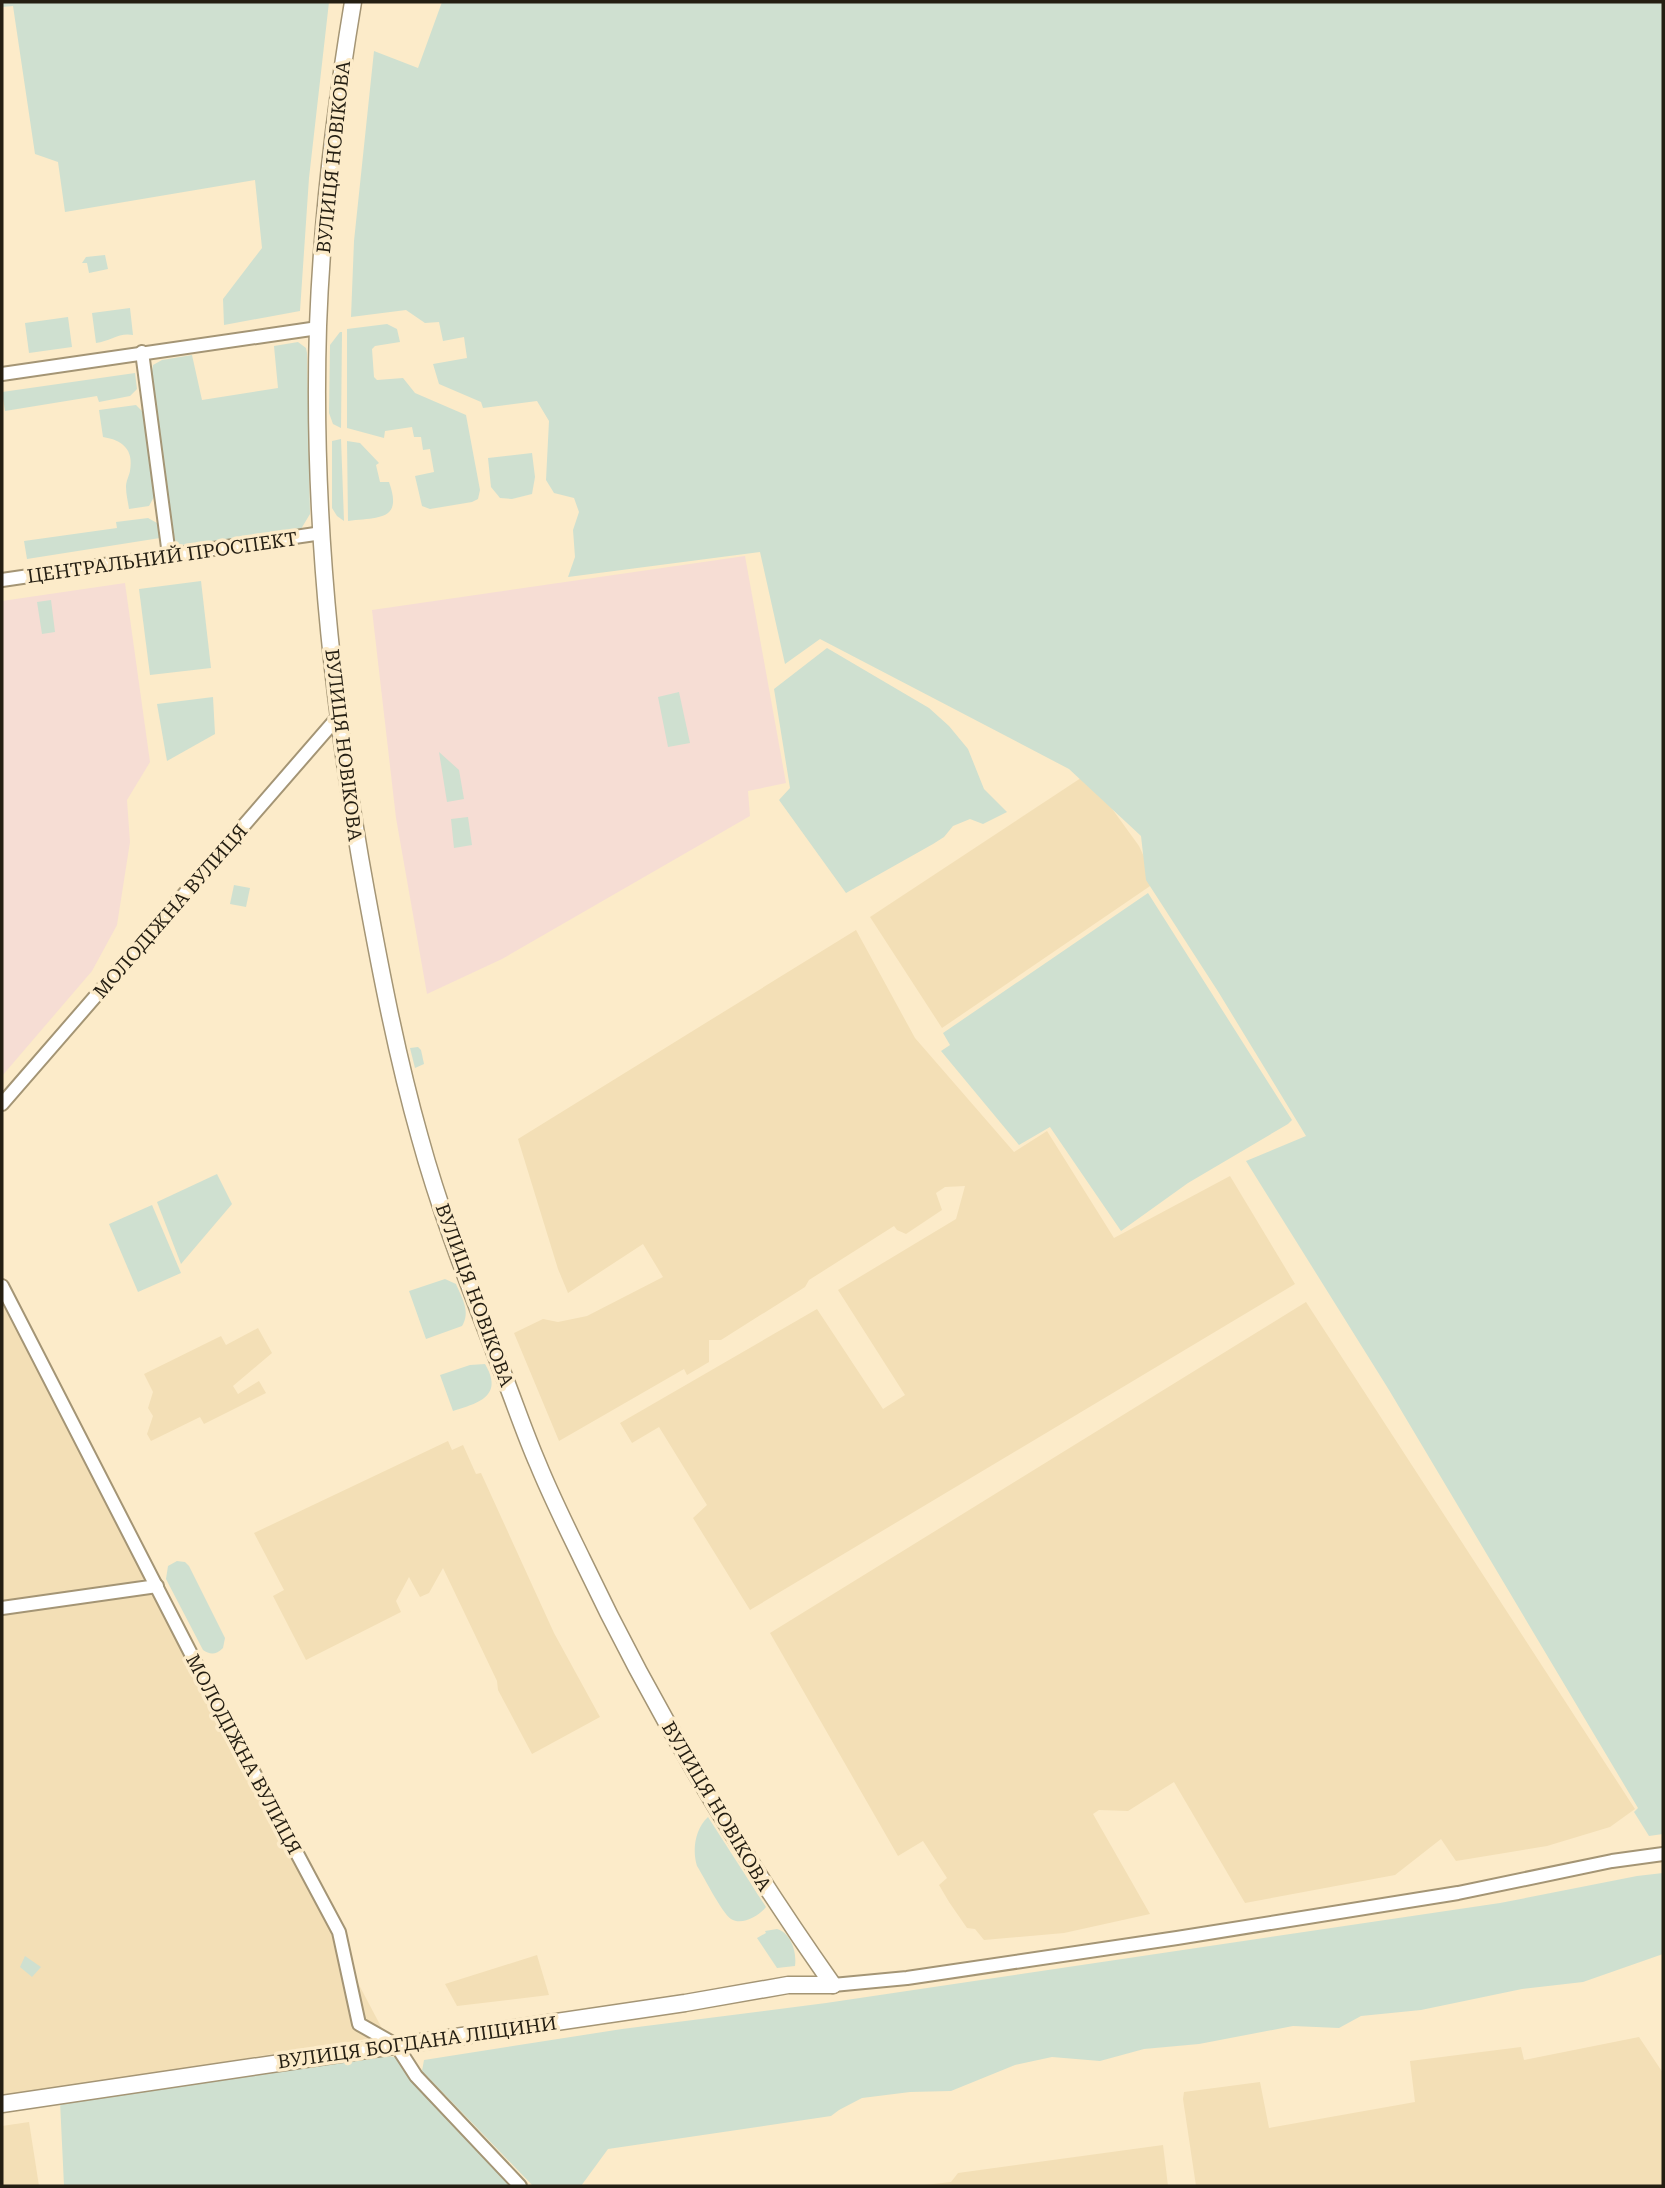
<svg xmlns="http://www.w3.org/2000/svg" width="1665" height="2188" font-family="'Roboto Serif',serif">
<rect width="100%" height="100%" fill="#fcebc9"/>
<g fill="#f3dfb6">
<polygon points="1087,774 1139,846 1156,882 942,1028 870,917"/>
<polygon points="856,930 915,1038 1014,1152 1047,1131 1114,1238 1230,1176 1295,1284 750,1610 693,1518 707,1505 659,1427 632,1443 620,1423 817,1309 883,1409 905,1395 838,1290 956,1219 965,1186 945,1187 936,1193 942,1210 906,1234 897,1230 894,1226 809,1280 805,1287 721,1340 709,1340 709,1362 687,1375 684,1369 559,1441 514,1333 543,1319 558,1322 587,1316 663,1277 643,1244 568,1293 558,1269 518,1139"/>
<polygon points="2,1298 143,1563 144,1579 125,1584 2,1602"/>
<polygon points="1306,1302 1635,1809 1610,1827 1547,1846 1456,1861 1441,1839 1395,1875 1245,1903 1174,1782 1128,1811 1099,1810 1093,1814 1150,1914 1064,1933 984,1940 975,1929 967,1928 949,1902 939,1885 947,1878 923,1841 898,1856 770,1633"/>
<polygon points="258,1328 272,1353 233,1386 238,1394 259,1381 266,1393 204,1424 200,1417 151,1441 147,1434 153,1416 148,1408 153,1392 144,1374 221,1336 226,1345"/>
<polygon points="448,1441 452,1450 463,1445 476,1474 481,1473 554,1633 600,1717 532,1754 498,1690 497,1681 443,1568 429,1593 420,1597 409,1577 396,1601 401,1612 306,1660 273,1596 284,1590 254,1533"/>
<polygon points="151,1591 386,2036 2,2097 2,1614"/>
<polygon points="537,1955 549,1995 457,2006 445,1984"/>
<polygon points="1639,2037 1663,2073 1663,2186 1196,2186 1183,2099 1184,2092 1260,2082 1269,2128 1415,2102 1410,2061 1521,2047 1524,2060"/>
<polygon points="29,2122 39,2186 2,2186 2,2126"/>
<polygon points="1163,2145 1168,2186 916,2186 951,2182 958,2173"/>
</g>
<g fill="#f6ddd4">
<polygon points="745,556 786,783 748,791 750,816 502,959 427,994 396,818 372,610"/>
<polygon points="125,583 150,762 127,800 130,842 117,925 92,971 2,1076 2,601"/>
</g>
<g fill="#cfe0d0">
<polygon points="2,2 329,2 309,178 300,311 224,325 223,299 262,248 255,180 65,212 58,162 35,154 13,6 2,7"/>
<polygon points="442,2 1663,2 1663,1834 1649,1836 1634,1812 1638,1808 1389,1390 1246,1161 1306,1136 1219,993 1146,880 1141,836 1069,769 820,639 785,664 760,552 568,577 575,557 573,530 579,512 574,498 554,493 546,480 549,421 537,401 483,408 481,402 439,384 433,364 467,358 464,337 443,341 439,322 425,323 406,310 351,317 354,241 374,51 418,68"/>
<polygon points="105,255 108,269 89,273 87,263 82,263 86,257"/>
<path d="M130,308L133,335C120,332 110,341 96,343L92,313Z"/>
<polygon points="68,317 72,347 29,353 25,323"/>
<polygon points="387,324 397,329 400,342 375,346 372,349 374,377 377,380 403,378 415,393 466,415 480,490 478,499 472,502 430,509 422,506 415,476 434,472 430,449 423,450 421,437 414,437 412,427 385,431 384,438 347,428 347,329"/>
<polygon points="340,332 342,332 341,428 333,424 329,413 330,345"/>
<polygon points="298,342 306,348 307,353 310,514 301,529 188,546 176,543 172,530 151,378 153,365 162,360 192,355 202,400 278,388 274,346"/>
<polygon points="135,373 137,389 130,396 99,402 97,396 5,411 2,392"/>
<path d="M136,405L143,412L155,495L149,506L129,509C128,502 126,494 126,487C126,481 129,476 130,471C134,449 122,440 103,437L99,410Z"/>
<polygon points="341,439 344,521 337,516 332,508 332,441"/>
<path d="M347,441L360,443L379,463L376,465L380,482H389C403,521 379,517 348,521Z"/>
<polygon points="532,453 535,477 532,494 512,499 500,498 491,487 488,458"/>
<polygon points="148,518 157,523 160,538 27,559 24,541 117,528 116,522"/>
<polygon points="201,581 211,668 150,675 139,589"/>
<polygon points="51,600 55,632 42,634 37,602"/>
<polygon points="827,648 929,708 949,726 968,749 984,789 1007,812 983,824 970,819 953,826 944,837 933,844 846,893 779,800 790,788 774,689"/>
<polygon points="679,692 690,743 668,747 658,697"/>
<polygon points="213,697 215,734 167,761 157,704"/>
<polygon points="439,752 459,770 464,799 447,802"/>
<polygon points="468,817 472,845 454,848 451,819"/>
<polygon points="234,885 250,888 246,907 230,904"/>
<polygon points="1148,893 1292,1120 1288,1124 1188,1183 1121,1231 1050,1127 1019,1145 941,1051 950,1045 943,1033"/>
<polygon points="418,1047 421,1050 424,1064 415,1068 410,1048"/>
<polygon points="217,1174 232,1204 181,1264 157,1202"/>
<polygon points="152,1205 181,1273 138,1292 109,1224"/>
<path d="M445,1279L456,1284C462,1298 471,1312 462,1326L426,1339L409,1291Z"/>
<path d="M485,1364C504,1396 479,1403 453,1411L440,1375L470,1365Z"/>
<path d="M177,1561L185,1562L189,1566L225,1638L223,1648C216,1655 210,1655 203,1650L166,1579L168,1566Z"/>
<path d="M708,1817L766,1907C759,1916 742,1926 731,1919C722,1913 704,1877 697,1866C692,1850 695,1829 708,1817Z"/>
<polygon points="1663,1873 1663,1954 1583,1982 1522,1989 1421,2010 1361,2016 1339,2028 1293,2026 1199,2044 1144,2049 1100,2061 1052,2057 1015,2065 951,2091 910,2092 862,2098 839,2110 831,2116 608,2149 581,2186 533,2186 422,2071 424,2060 622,2029 826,2003 1500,1903 1637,1876"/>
<path d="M777,1929C791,1933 797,1952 795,1966L777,1968L757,1938L766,1933L765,1931Z"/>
<polygon points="25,1956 41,1967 32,1977 20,1967"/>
<polygon points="385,2055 397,2058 409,2078 514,2186 64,2186 60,2101"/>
</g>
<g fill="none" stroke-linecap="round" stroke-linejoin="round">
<g stroke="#a49575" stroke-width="16">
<g id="minor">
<polyline points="142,352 169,555"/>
<polyline points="2,374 318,328"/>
<polyline points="2,580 322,533"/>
<polyline points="2,1104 337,718"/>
<polyline points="2,1286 207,1685 339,1932 359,2024 396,2045 416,2076 520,2186"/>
<polyline points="2,1608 157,1586"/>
<polyline points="833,1985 907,1978 1177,1938 1458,1893 1612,1861 1663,1854"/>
</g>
</g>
<g stroke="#a49575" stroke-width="19">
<g id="major">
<path d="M353,2C335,109 322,217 318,326C312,515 332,705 366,891C381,973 397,1057 420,1138C441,1215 471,1290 500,1366C513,1398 524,1432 538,1464C551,1496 567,1528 582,1559C653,1709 738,1850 833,1985"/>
<polyline points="2,2104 685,2003 788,1985 833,1985"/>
</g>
</g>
<use href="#minor" stroke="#fff" stroke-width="12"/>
<use href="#major" stroke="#fff" stroke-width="16"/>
</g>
<g text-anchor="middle" stroke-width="7" stroke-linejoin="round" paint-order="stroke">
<g font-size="19" fill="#241e12" stroke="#fcebc9">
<text transform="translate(333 157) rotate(-84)" y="7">ВУЛИЦЯ НОВІКОВА</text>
<text transform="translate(162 557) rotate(-8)" y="7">ЦЕНТРАЛЬНИЙ ПРОСПЕКТ</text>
<text transform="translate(344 745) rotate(83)" y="7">ВУЛИЦЯ НОВІКОВА</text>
<text transform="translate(170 911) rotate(-49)" y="7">МОЛОДІЖНА ВУЛИЦЯ</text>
<text transform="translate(475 1295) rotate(70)" y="7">ВУЛИЦЯ НОВІКОВА</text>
<text transform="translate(244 1754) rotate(62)" y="7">МОЛОДІЖНА ВУЛИЦЯ</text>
<text transform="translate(717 1806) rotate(59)" y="7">ВУЛИЦЯ НОВІКОВА</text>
<text transform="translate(417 2042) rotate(-8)" y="7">ВУЛИЦЯ БОГДАНА ЛІЩИНИ</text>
</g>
</g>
<rect width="1665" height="2188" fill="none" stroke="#241e12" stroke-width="7"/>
</svg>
